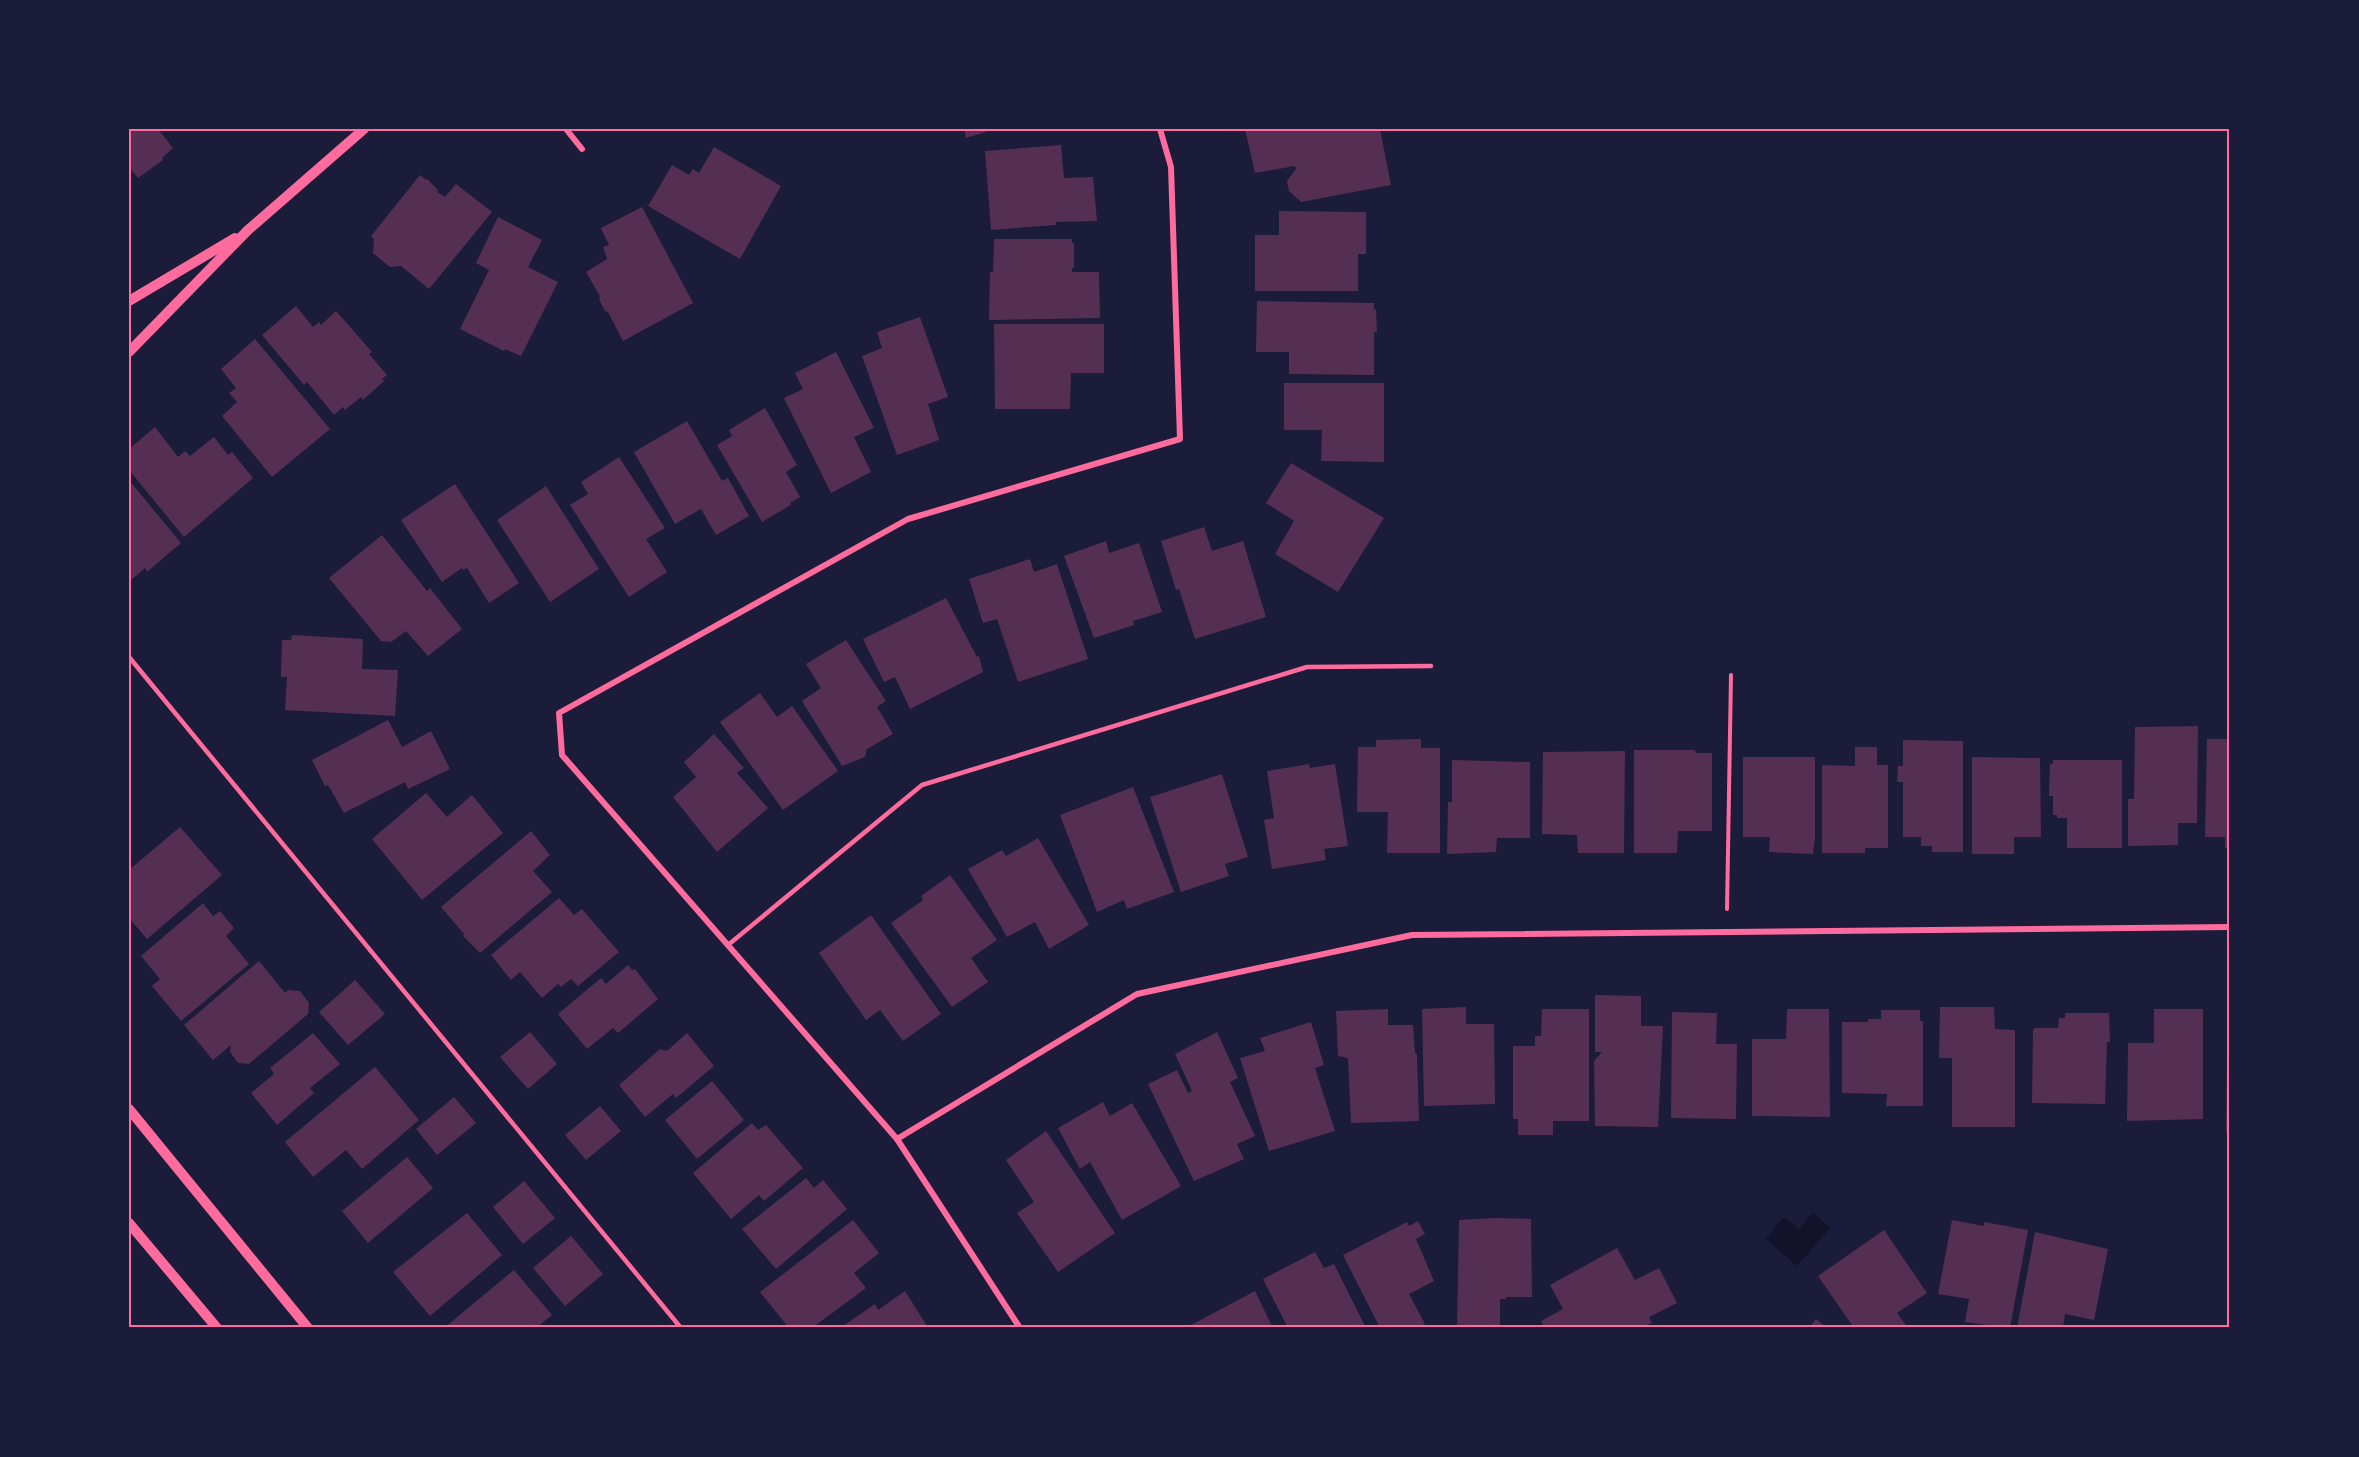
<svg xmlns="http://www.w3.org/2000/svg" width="2359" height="1457" font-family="Ubuntu,sans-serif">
<rect width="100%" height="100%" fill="#1b1b3a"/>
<polygon fill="#12122b" points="1813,1213 1830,1228 1797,1266 1766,1239 1784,1217 1799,1229"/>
<g fill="#542f53">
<polygon points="129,129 158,129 173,148 162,158 163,160 138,178 129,167"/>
<polygon points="964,129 992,129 992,130 966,138"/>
<polygon points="1245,129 1380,129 1391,185 1301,202 1289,191 1287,181 1296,169 1295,166 1255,173"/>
<polygon points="1061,145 1064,178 1093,177 1097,221 1056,222 1056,225 991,230 985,151"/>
<polygon points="714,147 781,186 740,259 648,206 672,165 689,175 693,169 699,173"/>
<polygon points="420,175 426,180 427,179 438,190 437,192 445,197 456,184 492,212 429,289 401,266 390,267 373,253 374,239 371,236"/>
<polygon points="642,207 693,303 623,341 608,312 605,311 599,299 600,296 586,272 607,259 603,247 609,245 601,228"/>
<polygon points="1279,211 1366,212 1366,254 1358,254 1358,291 1255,291 1255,235 1279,235"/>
<polygon points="498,217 542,240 528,267 558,282 521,356 505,349 504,351 460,329 489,270 476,263"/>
<polygon points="994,239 1072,239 1072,243 1074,243 1074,268 1072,268 1072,272 1099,272 1100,318 989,320 990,272 993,272"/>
<polygon points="1257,301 1374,303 1374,309 1376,310 1377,332 1374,332 1374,375 1289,374 1289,352 1256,352"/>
<polygon points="296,306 313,327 319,322 321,325 336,311 372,352 369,354 387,375 382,379 384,381 363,400 361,397 345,410 343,407 334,415 307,382 304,385 262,335"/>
<polygon points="920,317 948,397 928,404 939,440 897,455 862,356 882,348 877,332"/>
<polygon points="994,324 1104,324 1104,373 1071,373 1070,409 995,409"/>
<polygon points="255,339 330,429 272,477 222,416 237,402 229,393 236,388 221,369"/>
<polygon points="836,352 874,428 854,437 871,472 831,493 784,398 803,389 795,373"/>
<polygon points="1284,383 1384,383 1384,462 1321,461 1322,430 1284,430"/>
<polygon points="765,408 797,465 786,472 800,497 790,503 791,505 762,522 717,445 732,436 729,430"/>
<polygon points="687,421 722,481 728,478 749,516 716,535 701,509 675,524 634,452"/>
<polygon points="155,427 178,457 185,451 190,456 214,437 228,455 232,452 253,478 184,537 129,470 129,449"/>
<polygon points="619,457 665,528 646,539 667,572 629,597 570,505 588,494 581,482"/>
<polygon points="1291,463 1384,518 1338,592 1275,554 1294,521 1266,503"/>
<polygon points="129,480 181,543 147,572 145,568 129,582"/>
<polygon points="455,484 519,583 489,603 467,568 463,570 462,568 442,582 401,520"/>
<polygon points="546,486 599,569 550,602 497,520"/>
<polygon points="1204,527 1212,551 1243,541 1266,617 1195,639 1179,589 1176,590 1161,541"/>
<polygon points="382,535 427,591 430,588 462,629 428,656 406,631 391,642 381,641 329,578"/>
<polygon points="1106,541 1109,553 1139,543 1162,612 1133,621 1134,625 1094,638 1064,556"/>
<polygon points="1030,559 1034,572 1057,564 1088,659 1018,682 997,619 983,623 969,579"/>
<polygon points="946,598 977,657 979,656 983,672 910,709 895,677 884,682 863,639"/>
<polygon points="292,635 363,639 362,669 398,670 395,716 285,710 287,677 281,677 282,640 291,640"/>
<polygon points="846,640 886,701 877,707 893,734 867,749 865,757 842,766 802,701 821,688 806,664"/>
<polygon points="760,693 777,717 792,706 838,771 783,810 720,722"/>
<polygon points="388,720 402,747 431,731 450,769 408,789 405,782 344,813 328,785 325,786 312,760"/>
<polygon points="2198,726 2197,823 2178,823 2178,845 2128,846 2128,799 2134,799 2135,727"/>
<polygon points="714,734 744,768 737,773 768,808 717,852 673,797 696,777 684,762"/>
<polygon points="1421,739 1421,748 1440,748 1440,853 1387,853 1388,812 1357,812 1358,747 1376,747 1376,740"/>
<polygon points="2207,739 2230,739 2230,848 2225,848 2225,837 2205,837"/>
<polygon points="1903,740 1963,741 1963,852 1932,852 1932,846 1921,846 1921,837 1903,837 1903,782 1897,782 1898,766 1903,766"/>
<polygon points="1855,747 1877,747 1877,765 1888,765 1888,848 1865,848 1865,853 1822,853 1822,765 1855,766"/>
<polygon points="1634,750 1694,750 1697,753 1712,753 1712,831 1678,831 1677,853 1634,853"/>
<polygon points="1625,751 1624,853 1578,853 1577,835 1542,834 1543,752"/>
<polygon points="1743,757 1815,757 1815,837 1813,854 1769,852 1770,837 1743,837"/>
<polygon points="1972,757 2040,758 2041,837 2014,837 2014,854 1972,854"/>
<polygon points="1452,760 1530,762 1530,838 1497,838 1496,852 1447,854 1448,802 1452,802"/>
<polygon points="2053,760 2122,760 2122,848 2067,848 2067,818 2057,818 2057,815 2053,815 2053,796 2049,796 2050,764 2053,764"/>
<polygon points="1309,764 1310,768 1335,764 1348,846 1324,849 1326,860 1272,869 1264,820 1274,818 1267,771"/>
<polygon points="1222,774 1248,857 1225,864 1229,876 1181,892 1150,797"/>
<polygon points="1133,787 1174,892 1127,909 1124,900 1097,912 1060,815"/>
<polygon points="426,793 447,817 472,795 503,833 422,900 372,839"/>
<polygon points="180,827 222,875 147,939 129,918 129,870"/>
<polygon points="531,831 550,855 533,871 552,892 480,953 463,936 464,934 441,907"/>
<polygon points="1038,838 1089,925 1049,949 1035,922 1007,937 968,869 1002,850 1006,856"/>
<polygon points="950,875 997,940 971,958 988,982 952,1007 891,923 923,900 921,896"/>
<polygon points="559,898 574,915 582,909 619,952 578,986 571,979 561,987 558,984 542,998 520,972 511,980 491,955"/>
<polygon points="203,903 213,916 220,911 234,928 226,936 249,964 181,1021 152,986 160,979 141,956"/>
<polygon points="871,915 941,1014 903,1041 880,1010 866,1020 819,953"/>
<polygon points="259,961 285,993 288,990 300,991 309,1003 308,1014 249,1064 238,1063 230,1052 231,1045 213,1060 184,1025"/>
<polygon points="628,965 632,970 635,969 658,999 618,1033 613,1028 587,1049 558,1014 601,978 606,984"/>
<polygon points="355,980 385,1014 348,1045 319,1012"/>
<polygon points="1595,995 1641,996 1641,1026 1663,1026 1658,1127 1595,1126 1594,1061 1602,1052 1595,1052"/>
<polygon points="1466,1007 1466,1024 1494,1024 1495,1104 1424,1106 1422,1009"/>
<polygon points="1940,1007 1994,1007 1995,1029 2015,1030 2015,1127 1952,1127 1952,1058 1939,1058"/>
<polygon points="1388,1009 1388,1025 1413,1025 1415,1053 1417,1054 1419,1121 1351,1123 1348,1058 1338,1056 1336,1011"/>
<polygon points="1542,1009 1589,1009 1589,1121 1553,1121 1553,1135 1518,1135 1518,1119 1513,1119 1513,1046 1535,1046 1535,1036 1541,1036"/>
<polygon points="1787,1009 1829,1009 1830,1117 1752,1116 1752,1039 1786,1039"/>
<polygon points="2154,1009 2203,1009 2203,1119 2127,1121 2128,1043 2154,1043"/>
<polygon points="1881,1010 1920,1010 1920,1021 1923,1021 1923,1106 1886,1106 1887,1094 1842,1093 1842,1022 1868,1022 1868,1019 1881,1019"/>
<polygon points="1672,1012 1717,1013 1716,1044 1737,1044 1736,1119 1671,1118"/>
<polygon points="2065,1013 2109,1013 2110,1042 2107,1042 2105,1104 2032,1103 2033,1030 2035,1028 2058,1028 2059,1018 2065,1018"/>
<polygon points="1311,1022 1324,1065 1315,1068 1335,1131 1269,1151 1240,1058 1265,1051 1260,1038"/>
<polygon points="530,1032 557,1064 528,1089 500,1057"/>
<polygon points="1217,1032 1238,1078 1230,1082 1255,1136 1237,1144 1244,1159 1194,1181 1148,1084 1177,1070 1188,1093 1192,1091 1175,1054"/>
<polygon points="313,1033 340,1064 310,1088 314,1093 277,1125 251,1093 274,1074 270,1068"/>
<polygon points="687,1033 714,1066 676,1098 673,1094 645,1117 619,1085 660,1049 667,1051"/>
<polygon points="2227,1056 2230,1056 2230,1133 2226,1133"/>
<polygon points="375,1067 419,1120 362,1169 346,1150 313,1177 285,1142"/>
<polygon points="712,1081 744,1120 697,1159 665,1120"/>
<polygon points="454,1097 476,1123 437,1155 416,1129"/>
<polygon points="1103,1102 1110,1116 1132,1103 1181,1186 1122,1220 1090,1162 1080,1169 1058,1128"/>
<polygon points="600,1106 621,1131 586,1160 565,1135"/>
<polygon points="752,1123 758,1130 766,1125 803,1168 764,1201 759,1195 731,1219 693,1173"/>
<polygon points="1046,1131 1115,1233 1058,1272 1017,1213 1034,1202 1006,1160"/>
<polygon points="407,1157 433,1188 368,1243 342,1211"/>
<polygon points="806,1178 814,1188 823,1180 847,1209 776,1269 742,1229"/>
<polygon points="524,1181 555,1218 523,1244 493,1207"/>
<polygon points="467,1213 502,1255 430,1316 393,1272"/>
<polygon points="1495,1218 1531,1219 1532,1297 1506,1297 1506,1299 1500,1299 1500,1327 1457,1327 1459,1220"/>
<polygon points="853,1220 879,1253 854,1273 866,1288 812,1328 789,1328 760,1292"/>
<polygon points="1952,1220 1984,1226 1984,1222 2028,1230 2010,1328 1965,1322 1969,1299 1938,1294"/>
<polygon points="1418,1221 1425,1234 1416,1239 1434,1281 1409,1294 1425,1324 1417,1328 1380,1328 1343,1255 1407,1222 1409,1226"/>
<polygon points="1884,1230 1927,1293 1897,1313 1908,1328 1854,1328 1818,1276"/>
<polygon points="2035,1232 2108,1249 2094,1320 2065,1314 2063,1328 2017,1328"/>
<polygon points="571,1236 603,1274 565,1306 533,1268"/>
<polygon points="1617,1248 1635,1280 1659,1268 1677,1303 1649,1317 1652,1323 1640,1328 1544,1328 1541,1321 1563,1309 1550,1285"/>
<polygon points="1315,1252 1324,1268 1334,1264 1366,1328 1314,1328 1313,1326 1309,1328 1288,1328 1263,1279"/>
<polygon points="514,1270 552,1315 536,1328 444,1328"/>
<polygon points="905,1291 927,1326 924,1328 840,1328 875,1304 878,1310"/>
<polygon points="1255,1291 1273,1328 1193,1328 1191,1325"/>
<polygon points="1816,1319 1827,1328 1809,1328"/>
</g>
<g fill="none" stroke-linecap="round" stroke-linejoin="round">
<polyline stroke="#ff6b9d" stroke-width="4" points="1727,909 1731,675"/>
<g stroke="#ff6b9d" stroke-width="4.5">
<polyline points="129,657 681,1328"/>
<polyline points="728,945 922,785 1307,667 1431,666"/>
</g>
<g stroke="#ff6b9d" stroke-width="6">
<polyline points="566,129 582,149"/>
<polyline points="897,1139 1137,994 1412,935 2230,927"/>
<polyline points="1020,1328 897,1139 562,755 559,713 908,519 1180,439 1171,167 1160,129"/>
</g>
<g stroke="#ff6b9d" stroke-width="10">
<polyline points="129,301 235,238"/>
<polyline points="129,352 248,230 364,129"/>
<polyline points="129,1109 308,1328"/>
<polyline points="129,1223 217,1328"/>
</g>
</g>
<rect width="2359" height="1457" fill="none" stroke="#1b1b3a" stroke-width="261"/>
<rect x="130" y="130" width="2098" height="1196" fill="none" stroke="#ff6b9d" stroke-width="2"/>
</svg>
